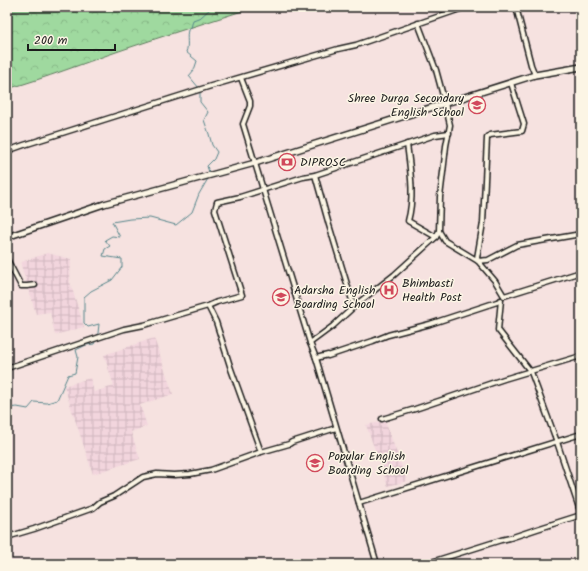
<svg xmlns="http://www.w3.org/2000/svg" width="588" height="571" font-family="Kalam,sans-serif">
<defs>
<pattern id="industrial-grid" width="8" height="8" patternUnits="userSpaceOnUse"><rect width="8" height="8" fill="#f2d5dd"/><path d="M0 4h8M4 0v8" fill="none" stroke="#cfb6bd"/></pattern>
<pattern id="forest-crowns" width="20" height="18" patternUnits="userSpaceOnUse"><rect width="20" height="18" fill="#9fd99f"/><path d="M2 6a3 3 0 1 1 6 0M12 15a3 3 0 1 1 6 0" fill="none" stroke="#88ba88"/></pattern>
</defs>
<rect width="100%" height="100%" fill="#f6e2e0"/>
<filter id="ink" filterUnits="userSpaceOnUse"><feTurbulence type="fractalNoise" baseFrequency=".025" numOctaves="2"/><feDisplacementMap in="SourceGraphic" scale="8" xChannelSelector="R" yChannelSelector="G"/><feConvolveMatrix kernelMatrix="1 2 1 2 8 2 1 2 1" color-interpolation-filters="sRGB"/></filter>
<g filter="url(#ink)">
<g fill="url(#industrial-grid)">
<polygon points="47,253 71,259 70,282 84,327 55,335 50,312 36,314 21,265 22,262"/>
<polygon points="154,338 173,394 140,405 147,426 131,432 140,459 93,474 64,386 90,378 94,392 114,386 104,355"/>
<polygon points="385,421 407,481 388,486 366,425"/>
</g>
<path fill="url(#forest-crowns)" stroke="#5e7a5e" d="M7,7H255C211,21 166,35 122,50C84,63 46,78 7,89Z"/>
<g fill="none" stroke-linecap="round" stroke-linejoin="round">
<g stroke="#54858a" stroke-width="1">
<path d="M199,88L189,76L194,70L197,61L186,52C189,45 186,38 188,30L191,28L193,20L201,17L210,9V7"/>
<polyline points="200,90 200,102 208,112 204,120 209,134 212,145 217,152 214,159 207,166 209,172"/>
<polyline points="97,337 98,333 99,324 88,327 84,323 84,297 91,291 112,280 122,267 122,259 103,256 105,249 110,246 105,240 112,236 120,237 112,222 130,219 150,218 176,225 192,212 199,194 209,177"/>
<polyline points="7,408 17,407 28,409 34,402 47,403 57,400 68,375 75,373 78,357 76,350 86,345 94,344 96,340"/>
</g>
<g stroke="#1c1c1c" stroke-width="7">
<g id="minor">
<polyline points="516,7 531,65 535,75"/>
<polyline points="579,7 581,55"/>
<polyline points="241,78 250,101 250,106 243,124 310,343 316,358 377,564"/>
<polyline points="511,83 524,124 522,131 490,135 487,138 483,223 477,258 478,261 488,260 517,245 581,234"/>
<path d="M407,144C410,169 415,196 408,221L436,237"/>
<polyline points="7,151 24,145 211,86 338,49 356,45 466,7"/>
<polyline points="315,175 329,225 354,307"/>
<polyline points="439,231 445,241 478,261 495,281 504,296 581,272"/>
<polyline points="7,259 21,286 27,286 35,285"/>
<polyline points="310,343 333,326 358,303 394,275 436,237 439,231 440,197 444,164 446,146 450,125 445,103 436,70 418,23"/>
<polyline points="316,358 328,355 328,356 373,341 388,335 430,324 497,302 501,300 498,330 531,372 557,442 581,514"/>
<polyline points="7,368 124,329 144,325 191,311 208,306"/>
<polyline points="382,419 415,409 504,379 581,356"/>
<polyline points="261,452 231,369 216,322 208,306 217,302 242,295 215,210 217,202 240,197 303,177 315,175 435,135 449,133"/>
<polyline points="359,503 581,434"/>
<polyline points="7,537 34,529 93,508 100,502 114,496 143,477 157,474 174,475 190,474 211,470 261,452 289,444 292,442 336,428"/>
<polyline points="425,564 501,540 510,538 537,529 581,515"/>
</g>
</g>
<g stroke="#1c1c1c" stroke-width="8">
<polyline id="major" points="7,237 104,204 255,163 535,75 581,67"/>
</g>
<use href="#minor" stroke="#fcf5e5" stroke-width="4"/>
<use href="#major" stroke="#fcf5e5" stroke-width="5"/>
</g>
</g>
<defs>
<g id="school-ring" transform="scale(0.9)"><circle r="9.5" fill="#fcf5e5" stroke="#d1495b" stroke-width="1.5"/><path d="M0-5L7-2L0 1L-7-2ZM-4 1L0 2.5L4 1V4Q0 6-4 4Z" fill="#d1495b"/></g>
<g id="bank-ring" transform="scale(0.9)"><circle r="9.5" fill="#fcf5e5" stroke="#d1495b" stroke-width="1.5"/><path d="M-6-4H6V4H-6ZM0-2.3a2.3 2.3 0 1 0 0 4.6a2.3 2.3 0 1 0 0-4.6Z" fill="#d1495b"/></g>
<g id="hospital-ring" transform="scale(0.9)"><circle r="9.5" fill="#fcf5e5" stroke="#d1495b" stroke-width="1.5"/><path d="M-5-5h3v3.5h4V-5h3V5h-3V1.5h-4V5h-3Z" fill="#d1495b"/></g>
</defs>
<g fill-rule="evenodd">
<use href="#school-ring" x="477" y="105"/>
<use href="#bank-ring" x="287" y="162"/>
<use href="#hospital-ring" x="389" y="290"/>
<use href="#school-ring" x="281" y="297"/>
<use href="#school-ring" x="315" y="463"/>
</g>
<g text-anchor="middle" stroke-width="3" stroke-linejoin="round" paint-order="stroke">
<g font-size="12" fill="#1c1c1c" stroke="#fcf5e5" text-anchor="start">
<text x="464" y="102" text-anchor="end">Shree Durga Secondary<tspan x="464" dy="14">English School</tspan></text>
<text x="300" y="166">DIPROSC</text>
<text x="402" y="287">Bhimbasti<tspan x="402" dy="14">Health Post</tspan></text>
<text x="294" y="294">Adarsha English<tspan x="294" dy="14">Boarding School</tspan></text>
<text x="328" y="460">Popular English<tspan x="328" dy="14">Boarding School</tspan></text>
</g>
</g>
<rect width="588" height="571" fill="none" stroke="#fcf5e5" stroke-width="24"/>
<rect x="12" y="12" width="564" height="547" fill="none" stroke="#1c1c1c" stroke-width="1.5" filter="url(#ink)"/>
<path d="M28 44v6h87v-6" fill="none" stroke="#1c1c1c" stroke-width="2"/>
<text x="34" y="44" font-size="12" fill="#1c1c1c" stroke="#fcf5e5" stroke-width="3" paint-order="stroke">200 m</text>
</svg>
